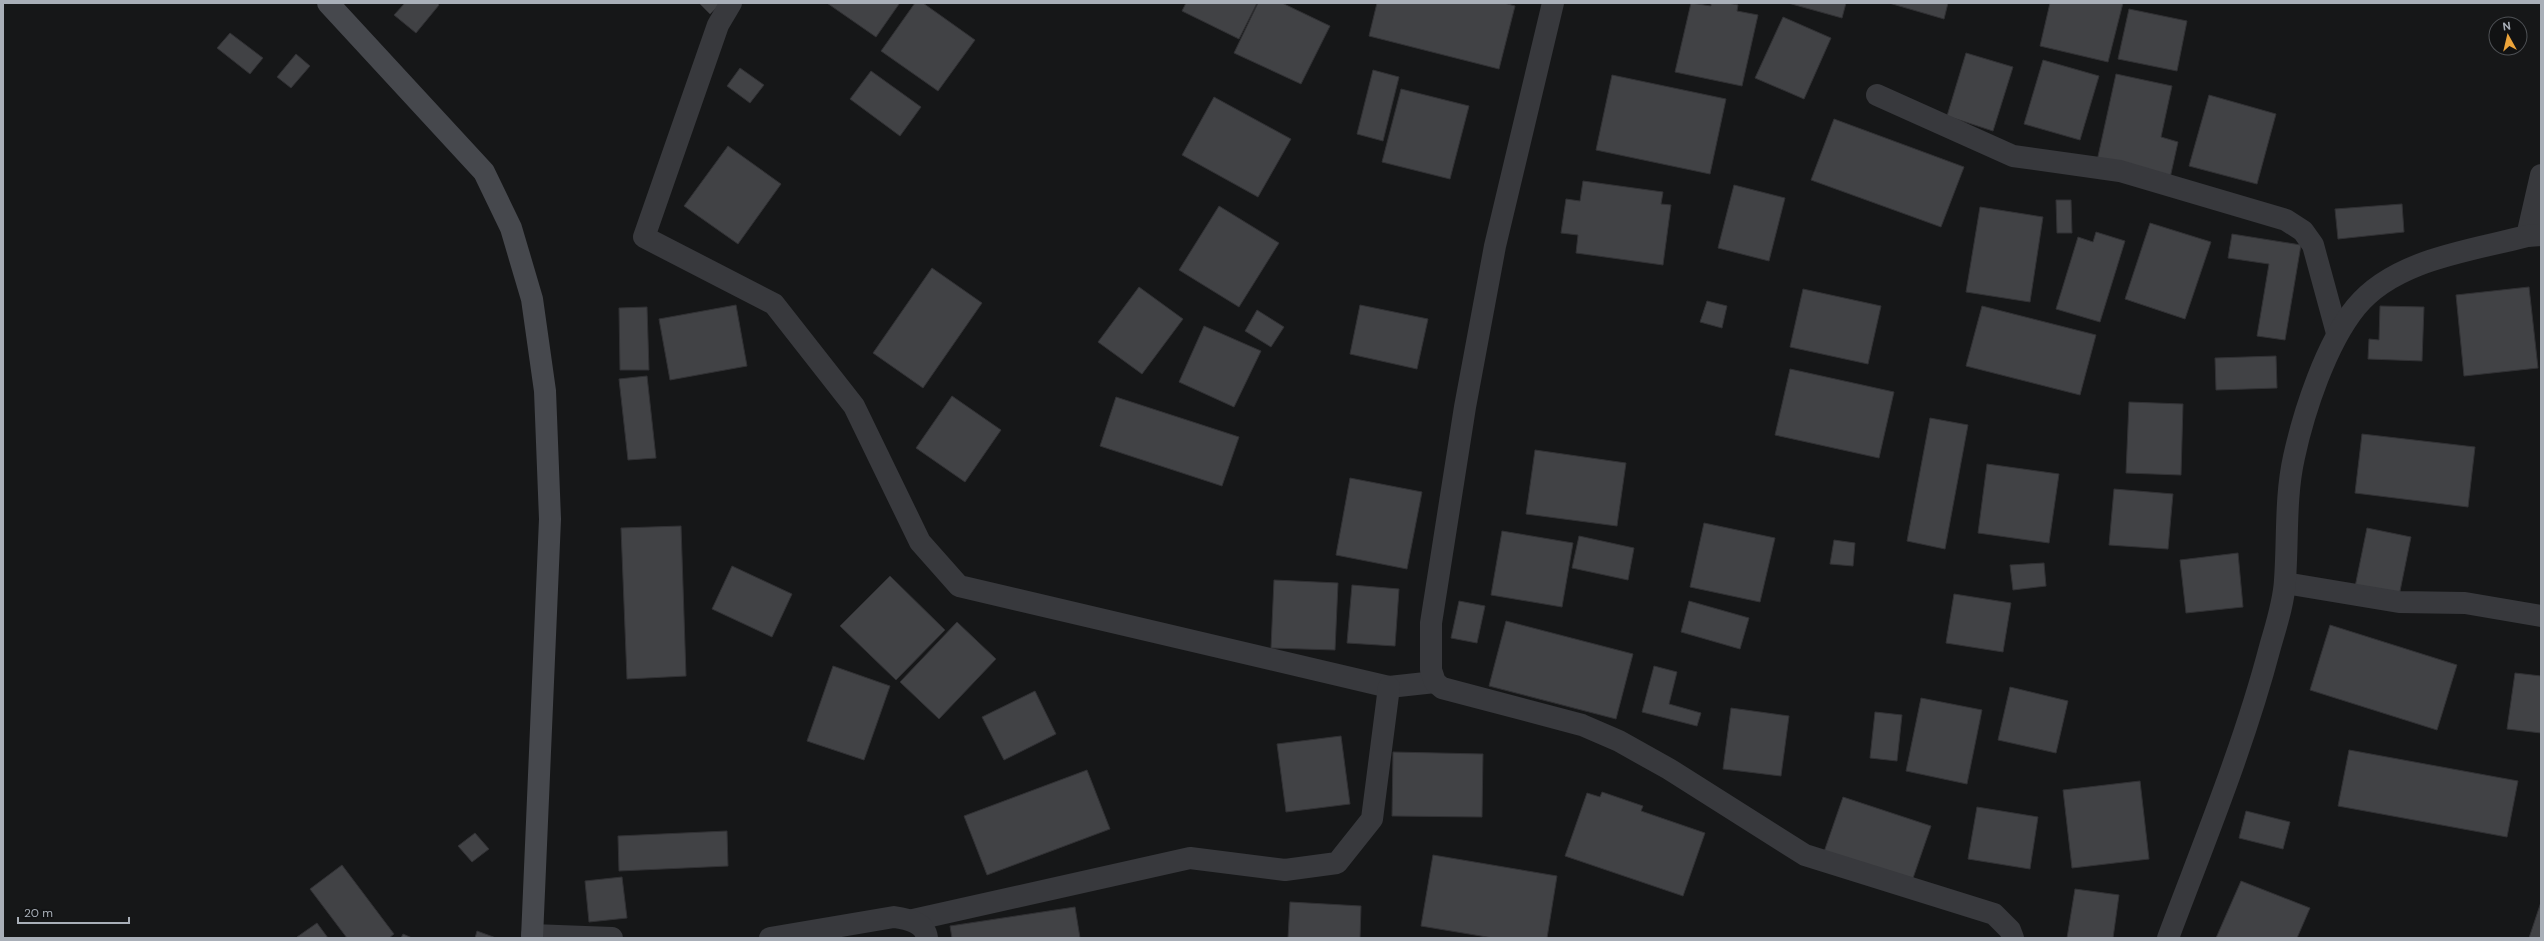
<svg xmlns="http://www.w3.org/2000/svg" width="2544" height="941" font-family="'DM Sans',sans-serif">
<rect width="100%" height="100%" fill="#161718"/>
<g fill="#414245" stroke="#313134">
<polygon points="405,3 437,3 439,5 416,33 394,15"/>
<polygon points="699,3 721,3 710,14"/>
<polygon points="827,3 898,3 899,4 876,37"/>
<polygon points="915,3 923,3 975,40 938,91 881,51"/>
<polygon points="1186,3 1257,3 1239,39 1182,11"/>
<polygon points="1258,3 1282,3 1330,26 1301,84 1234,53"/>
<polygon points="1377,3 1504,3 1515,6 1499,69 1369,36"/>
<polygon points="1691,3 1711,6 1711,3 1728,3 1738,5 1737,11 1758,15 1742,86 1675,72"/>
<polygon points="1788,3 1846,3 1842,18"/>
<polygon points="1889,3 1948,3 1944,19"/>
<polygon points="2050,3 2123,3 2108,62 2040,46"/>
<polygon points="2129,9 2187,21 2177,71 2118,59"/>
<polygon points="1783,17 1831,38 1804,99 1755,78"/>
<polygon points="230,33 263,58 250,74 217,48"/>
<polygon points="1966,53 2013,67 1993,131 1947,116"/>
<polygon points="296,54 310,66 291,88 277,77"/>
<polygon points="2043,60 2099,76 2080,140 2024,124"/>
<polygon points="740,68 764,85 750,103 727,86"/>
<polygon points="1373,70 1399,77 1383,141 1357,134"/>
<polygon points="871,71 921,107 900,136 850,99"/>
<polygon points="2116,74 2172,86 2161,137 2178,142 2170,178 2097,161"/>
<polygon points="1612,75 1726,99 1710,174 1596,150"/>
<polygon points="1401,89 1469,106 1450,179 1382,162"/>
<polygon points="2209,95 2276,114 2257,184 2189,166"/>
<polygon points="1214,97 1291,139 1258,197 1182,155"/>
<polygon points="1834,119 1964,167 1941,227 1811,180"/>
<polygon points="728,146 781,184 738,244 684,206"/>
<polygon points="1583,181 1663,192 1661,204 1671,205 1663,265 1576,253 1578,235 1561,233 1566,199 1580,201"/>
<polygon points="1734,185 1785,198 1769,261 1718,248"/>
<polygon points="2056,200 2071,200 2072,233 2057,233"/>
<polygon points="2402,204 2404,232 2338,239 2335,209"/>
<polygon points="1219,206 1279,243 1239,307 1179,270"/>
<polygon points="1980,207 2043,217 2030,302 1966,292"/>
<polygon points="2150,223 2211,242 2185,319 2125,299"/>
<polygon points="2096,232 2125,241 2100,322 2056,309 2078,237 2093,242"/>
<polygon points="2232,234 2301,245 2285,340 2257,336 2269,264 2228,258"/>
<polygon points="932,268 982,303 923,388 873,353"/>
<polygon points="1139,287 1183,319 1142,374 1098,342"/>
<polygon points="2529,287 2538,368 2464,376 2456,295"/>
<polygon points="1803,289 1881,306 1868,364 1790,347"/>
<polygon points="1707,301 1727,306 1722,328 1700,322"/>
<polygon points="736,305 747,366 670,380 659,319"/>
<polygon points="1360,305 1428,319 1417,369 1350,354"/>
<polygon points="1982,306 2096,335 2080,395 1966,366"/>
<polygon points="2380,306 2424,307 2422,361 2368,359 2369,339 2379,340"/>
<polygon points="647,307 649,370 620,370 619,308"/>
<polygon points="1257,310 1284,327 1271,347 1245,331"/>
<polygon points="1204,326 1261,351 1234,407 1179,382"/>
<polygon points="2276,356 2277,388 2216,390 2215,358"/>
<polygon points="1790,369 1894,392 1879,458 1775,435"/>
<polygon points="647,376 656,458 628,460 619,379"/>
<polygon points="952,396 1001,430 965,482 916,448"/>
<polygon points="1116,397 1239,437 1222,486 1100,446"/>
<polygon points="2129,402 2183,404 2181,475 2126,473"/>
<polygon points="1930,418 1968,425 1945,549 1907,541"/>
<polygon points="2362,434 2475,447 2468,507 2355,493"/>
<polygon points="1535,450 1626,463 1617,526 1526,514"/>
<polygon points="1987,464 2059,474 2049,543 1978,533"/>
<polygon points="1350,478 1422,492 1407,569 1336,555"/>
<polygon points="2114,489 2173,494 2168,549 2109,545"/>
<polygon points="1704,523 1775,538 1760,602 1690,587"/>
<polygon points="681,526 686,676 627,679 621,528"/>
<polygon points="2367,528 2411,537 2399,596 2355,587"/>
<polygon points="1502,531 1573,543 1562,607 1491,595"/>
<polygon points="1579,536 1634,548 1628,580 1572,568"/>
<polygon points="1834,540 1855,543 1853,566 1830,564"/>
<polygon points="2238,553 2243,607 2186,613 2180,560"/>
<polygon points="2044,563 2046,586 2013,590 2010,565"/>
<polygon points="732,566 792,594 772,637 712,609"/>
<polygon points="890,576 945,630 896,680 840,626"/>
<polygon points="1274,580 1338,583 1335,650 1271,648"/>
<polygon points="1352,585 1399,589 1395,646 1347,643"/>
<polygon points="1954,594 2011,603 2003,652 1946,643"/>
<polygon points="1459,601 1485,606 1477,643 1451,638"/>
<polygon points="1689,601 1749,618 1740,649 1681,632"/>
<polygon points="1506,621 1633,654 1616,719 1489,686"/>
<polygon points="957,622 996,659 939,719 900,682"/>
<polygon points="2330,625 2457,665 2437,730 2310,690"/>
<polygon points="833,666 890,686 864,760 807,741"/>
<polygon points="1654,666 1677,672 1669,704 1701,713 1697,726 1642,712"/>
<polygon points="2515,673 2541,676 2541,733 2507,729"/>
<polygon points="2010,687 2068,701 2056,753 1998,740"/>
<polygon points="1035,691 1056,734 1004,760 982,717"/>
<polygon points="1921,698 1982,710 1967,784 1906,771"/>
<polygon points="1731,708 1789,716 1781,776 1723,769"/>
<polygon points="1875,712 1902,715 1897,761 1870,758"/>
<polygon points="1341,736 1350,804 1286,812 1277,744"/>
<polygon points="2349,750 2518,781 2507,837 2338,806"/>
<polygon points="1393,752 1483,754 1482,817 1392,816"/>
<polygon points="1087,770 1110,829 987,875 964,816"/>
<polygon points="2140,781 2149,859 2072,868 2063,790"/>
<polygon points="1602,792 1643,806 1641,811 1705,833 1683,896 1565,856 1587,793 1600,797"/>
<polygon points="1843,797 1931,826 1912,881 1824,852"/>
<polygon points="1977,807 2038,817 2030,869 1968,859"/>
<polygon points="2246,811 2290,822 2283,849 2239,838"/>
<polygon points="727,831 728,866 619,871 618,836"/>
<polygon points="475,833 489,849 472,862 458,846"/>
<polygon points="1433,855 1557,876 1547,938 1493,938 1421,926"/>
<polygon points="342,865 394,934 389,938 347,938 310,889"/>
<polygon points="622,877 627,918 589,922 585,881"/>
<polygon points="2241,881 2310,908 2297,938 2216,938"/>
<polygon points="2075,889 2119,895 2113,938 2067,938"/>
<polygon points="1290,902 1361,906 1360,938 1288,938"/>
<polygon points="2541,902 2541,938 2529,938"/>
<polygon points="1075,907 1080,938 952,938 950,926"/>
<polygon points="317,923 328,938 298,938 297,937"/>
<polygon points="477,931 496,938 475,938"/>
<polygon points="403,934 412,938 401,938"/>
</g>
<g fill="none" stroke-linecap="round" stroke-linejoin="round">
<g stroke="#38393d" stroke-width="22">
<polyline points="731,3 718,25 644,237 774,304 854,406 920,542 959,586 1389,687 1435,682"/>
<polyline points="1553,3 1495,246 1465,407 1431,623 1431,670 1435,682 1442,688 1582,725 1619,741 1669,769 1805,855 1994,914 2010,930 2013,938"/>
<polyline points="1877,95 2013,156 2120,171 2286,220 2303,231 2313,245 2337,333"/>
<polyline points="2527,236 2541,175"/>
<polyline points="2285,583 2399,602 2465,603 2541,616"/>
<polyline points="913,920 1190,858 1285,870 1337,863 1372,819 1389,687"/>
<polyline points="532,935 612,938"/>
<path d="M770,938L894,917C907,919 925,922 927,938"/>
<path d="M2168,938C2204,842 2244,746 2270,647C2276,626 2284,602 2285,580C2288,540 2285,497 2294,457C2304,411 2326,344 2356,307C2395,259 2470,251 2527,236L2541,235"/>
</g>
<polyline stroke="#46484d" stroke-width="22" points="328,3 484,172 511,228 532,299 545,391 550,519 532,938"/>
</g>
<rect width="2544" height="941" fill="none" stroke="#a9afb8" stroke-width="8"/>
<g transform="translate(2508 36) rotate(352)"><circle r="19" fill="#111213" stroke="#4e5155"/>
<path d="M0-3L7 15L0 10L-7 15Z" fill="#eda43a"/>
<text y="-6" font-size="11" font-weight="bold" text-anchor="middle" fill="#a9afb8">N</text>
</g>
<path d="M18 917v6h111v-6" fill="none" stroke="#a9afb8" stroke-width="2"/>
<text x="24" y="917" font-size="12" fill="#a9afb8" stroke="#111213" stroke-width="3" paint-order="stroke">20 m</text>
</svg>
